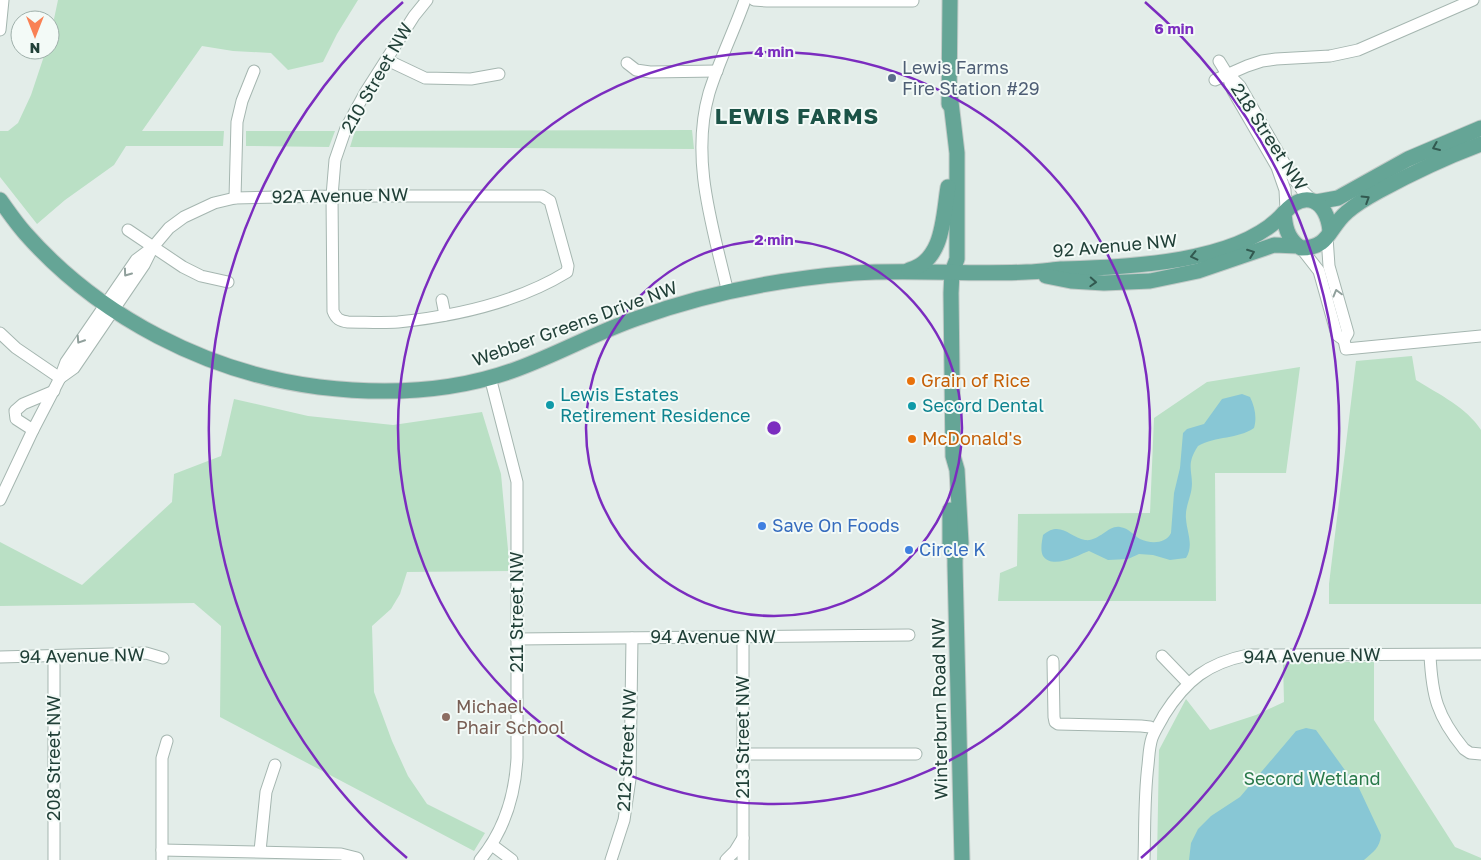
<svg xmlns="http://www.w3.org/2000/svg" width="1481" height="860" font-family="'Golos Text',sans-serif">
<rect width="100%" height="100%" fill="#e3ede9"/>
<g fill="#bae0c5">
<polygon points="58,0 358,0 337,34 323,62 288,70 271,53 233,51 202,46 142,131 224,131 223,146 126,146 114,165 65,200 37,224 0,177 0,131 8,131 18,123 31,95 46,50 50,50 50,38"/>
<polygon points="692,130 694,149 350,147 355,131"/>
<polygon points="246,131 335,131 329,147 246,146"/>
<path d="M1412,356L1416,380C1440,395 1466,407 1481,430V604H1329V584L1356,361Z"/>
<polygon points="1300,367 1286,473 1215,473 1216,601 998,601 1000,573 1017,566 1018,514 1150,513 1154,418 1207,382"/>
<polygon points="234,399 308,416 393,425 482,412 501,474 510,571 407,572 400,594 391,609 372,626 374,692 392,741 408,776 427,804 485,833 474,851 220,717 221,626 194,603 0,606 0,542 82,585 172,502 174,474 221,456"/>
<polygon points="1283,662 1374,662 1374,720 1455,847 1481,858 1481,860 1157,860 1159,750 1186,699 1210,730 1256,715 1284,702"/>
</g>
<g fill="#88c7d5">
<path d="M1242,394L1250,397C1255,407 1257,418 1254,428C1238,439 1216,436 1198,446C1184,467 1195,473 1191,492C1189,501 1185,509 1186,519C1187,533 1194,545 1186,558L1170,560L1153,555L1139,554L1128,559L1108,560L1089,551C1078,555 1053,570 1043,556C1040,550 1042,541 1043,535C1061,520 1070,538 1085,540C1099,542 1108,525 1120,527C1129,528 1133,535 1140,539C1150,544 1166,544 1171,533L1174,493L1180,468L1183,433L1187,429L1204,424L1222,399Z"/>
<path d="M1306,728L1316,730L1347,773L1358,786L1381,835C1380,848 1373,852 1364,860H1189L1191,843L1198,829L1211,816L1240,797L1296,731Z"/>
</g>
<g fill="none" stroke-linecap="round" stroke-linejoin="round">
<g stroke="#a5b6b0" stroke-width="13">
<g id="minor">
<polyline points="754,0 767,1 913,1"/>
<polyline points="0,30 3,0"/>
<polyline points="387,60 425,78 471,79 499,74"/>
<polyline points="1219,61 1227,74 1233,91 1277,167 1285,190 1286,210"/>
<polyline points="627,63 636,70 650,72 717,71"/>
<polyline points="1229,75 1240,86 1290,173 1302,190 1311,199"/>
<polyline points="1215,80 1247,66 1262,61 1276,59 1330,56 1358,50 1473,0"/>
<polyline points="235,198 237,122 242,101 254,71"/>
<polyline points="128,230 183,267 201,276 228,282"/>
<polyline points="1327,237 1329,266 1348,333 1344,340 1346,349 1481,336"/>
<polyline points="1301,248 1319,271 1337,335 1344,340"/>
<path d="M728,293C713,227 690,160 709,93C719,61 734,31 745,0"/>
<polyline points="442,300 445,315"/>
<polyline points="0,333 16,348 60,378"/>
<path d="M60,378L74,368L144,265L153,247L169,228L184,217L214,203L235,198L332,196H542L550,201L568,266L567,272C518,302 456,316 398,322C382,323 365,322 348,322C340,321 336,319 333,311L332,196L335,160L346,128L365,93L414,16L427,0"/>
<polyline points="33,430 16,419 15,411 23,404 54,391"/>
<polyline points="0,500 33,430 60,378 66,362 136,260 152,248"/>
<polyline points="517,639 909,635"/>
<path d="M1430,655C1432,696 1437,716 1464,749L1470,753L1481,754"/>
<polyline points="1162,656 1188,683"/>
<polyline points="0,657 146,653 163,658"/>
<polyline points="1053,661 1054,717 1055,722 1058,724 1141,726 1150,727 1155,730"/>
<polyline points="743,754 916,754"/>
<polyline points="492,845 512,860"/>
<polyline points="162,850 341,854 357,858 358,860"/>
<polyline points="260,851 266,792 275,765"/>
<polyline points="54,860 54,656"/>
<polyline points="162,860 162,758 167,741"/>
<path d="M480,860C504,831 515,796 517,758V482L490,377"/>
<polyline points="611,860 624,820 630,779 632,638"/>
<polyline points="726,860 735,851 743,838"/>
<polyline points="743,860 743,637"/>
<path d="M1144,860C1145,828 1144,797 1148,765C1149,756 1149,747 1152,738C1155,730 1160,723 1164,715C1186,680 1208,663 1248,655L1481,654"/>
</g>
</g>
<g stroke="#c1cac7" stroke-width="17">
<g id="major">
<polyline points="950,94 957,153 957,259 952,272 951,293 953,456 957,470 961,543 955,557"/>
<polyline points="949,104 950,0"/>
<path d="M0,200C8,211 16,223 25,233C99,317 208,373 319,387C385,395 455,392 517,369C558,354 597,332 638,318C707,293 781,279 854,273C912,269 970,275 1027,272C1039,272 1050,270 1061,269C1124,267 1240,264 1284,213"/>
<polyline points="1316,202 1338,198 1408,159 1481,128"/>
<path d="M1298,246C1287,237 1285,226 1284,213C1306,188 1327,201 1330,231"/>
<path d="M909,270C944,261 943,216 948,187"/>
<path d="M1046,276L1071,281L1104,283L1150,281L1198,271L1274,245L1298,246L1301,248C1330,248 1328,228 1347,212C1356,204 1368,197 1379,191C1412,173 1446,157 1481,144"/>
<polyline points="950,510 950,545 955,557 955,565 962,860"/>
</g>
</g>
<use href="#minor" stroke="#fff" stroke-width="11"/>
<use href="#major" stroke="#65a596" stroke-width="15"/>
</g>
<defs><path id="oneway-chevron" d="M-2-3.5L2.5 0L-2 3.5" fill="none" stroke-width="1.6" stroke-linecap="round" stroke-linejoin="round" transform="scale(1.25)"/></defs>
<g stroke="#325950">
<use href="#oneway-chevron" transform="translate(1436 147) rotate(157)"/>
<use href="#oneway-chevron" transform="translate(1366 199) rotate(-32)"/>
<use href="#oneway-chevron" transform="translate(1251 253) rotate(-21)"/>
<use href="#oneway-chevron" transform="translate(1194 256) rotate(167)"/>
<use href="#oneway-chevron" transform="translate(1093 282) rotate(3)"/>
</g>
<g stroke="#90a09c">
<use href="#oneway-chevron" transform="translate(127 273) rotate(126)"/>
<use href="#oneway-chevron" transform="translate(1337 293) rotate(-105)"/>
<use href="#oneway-chevron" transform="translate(80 340) rotate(123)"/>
</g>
<g fill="none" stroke="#7b2cbf" stroke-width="2.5">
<circle cx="774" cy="428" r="188"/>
<circle cx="774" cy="428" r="376"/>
<path d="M407 858A565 565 0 0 1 403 2M1145 2A565 565 0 0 1 1141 858"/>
</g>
<circle fill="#5c6f8a" stroke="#f3faf7" stroke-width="2" cx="892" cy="78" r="5"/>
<g fill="#e8710a" stroke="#f3faf7" stroke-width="2">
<circle cx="911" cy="381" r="5"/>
<circle cx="912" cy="439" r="5"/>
</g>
<g fill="#0f9aa8" stroke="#f3faf7" stroke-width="2">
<circle cx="550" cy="405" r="5"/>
<circle cx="912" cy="406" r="5"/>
</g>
<g fill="#3f7fe0" stroke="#f3faf7" stroke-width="2">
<circle cx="762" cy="526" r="5"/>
<circle cx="909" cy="550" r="5"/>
</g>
<circle fill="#8d6e63" stroke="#f3faf7" stroke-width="2" cx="446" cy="717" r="5"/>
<g text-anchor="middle" stroke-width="4" stroke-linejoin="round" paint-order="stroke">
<g font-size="18" fill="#4e5e75" stroke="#f3faf7" text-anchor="start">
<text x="902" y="74">Lewis Farms<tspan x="902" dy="21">Fire Station #29</tspan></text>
</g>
<g font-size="18" fill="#214038" stroke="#f3faf7">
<text transform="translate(377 78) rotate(-60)" y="6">210 Street NW</text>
<text transform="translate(1269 137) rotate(57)" y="6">218 Street NW</text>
<text transform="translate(340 196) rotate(-1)" y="6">92A Avenue NW</text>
<text transform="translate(1115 246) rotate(-5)" y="6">92 Avenue NW</text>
<text transform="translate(575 324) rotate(-20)" y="6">Webber Greens Drive NW</text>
<text transform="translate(517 612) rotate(-90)" y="6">211 Street NW</text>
<text x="713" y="643">94 Avenue NW</text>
<text transform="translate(82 656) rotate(-1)" y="6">94 Avenue NW</text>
<text transform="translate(1312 656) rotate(-1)" y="6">94A Avenue NW</text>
<text transform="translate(940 709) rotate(-91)" y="6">Winterburn Road NW</text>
<text transform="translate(743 737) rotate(-90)" y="6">213 Street NW</text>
<text transform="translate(627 750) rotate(-87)" y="6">212 Street NW</text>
<text transform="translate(54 758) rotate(-90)" y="6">208 Street NW</text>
</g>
<g font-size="18" fill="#c56008" stroke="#f3faf7" text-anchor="start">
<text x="921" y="387">Grain of Rice</text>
<text x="922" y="445">McDonald's</text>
</g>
<g font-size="18" fill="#0d838f" stroke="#f3faf7" text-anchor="start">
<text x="560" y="401">Lewis Estates<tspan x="560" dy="21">Retirement Residence</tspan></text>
<text x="922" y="412">Secord Dental</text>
</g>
<g font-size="18" fill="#366cbe" stroke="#f3faf7" text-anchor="start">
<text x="772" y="532">Save On Foods</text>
<text x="919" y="556">Circle K</text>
</g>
<g font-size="18" fill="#785e54" stroke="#f3faf7" text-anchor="start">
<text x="456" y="713">Michael<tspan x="456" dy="21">Phair School</tspan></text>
</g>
<g font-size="18" fill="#29794a" stroke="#f3faf7">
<text x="1312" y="785">Secord Wetland</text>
</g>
<g font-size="22" font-weight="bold" letter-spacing="1" fill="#1c5347" stroke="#f3faf7">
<text x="797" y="124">LEWIS FARMS</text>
</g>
</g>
<circle cx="774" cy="428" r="8" fill="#7b2cbf" stroke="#f3faf7" stroke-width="2.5"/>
<g font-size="15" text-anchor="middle" font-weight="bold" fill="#7b2cbf" stroke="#f3faf7" stroke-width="4" stroke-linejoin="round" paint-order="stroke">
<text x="1174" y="34">6 min</text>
<text x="774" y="57">4 min</text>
<text x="774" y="245">2 min</text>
</g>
<g transform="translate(35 35) rotate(180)"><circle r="24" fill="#f3faf7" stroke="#9fb0ab"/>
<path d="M0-4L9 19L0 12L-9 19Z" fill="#f98155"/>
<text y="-8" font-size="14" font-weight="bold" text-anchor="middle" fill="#214038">N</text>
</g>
</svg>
